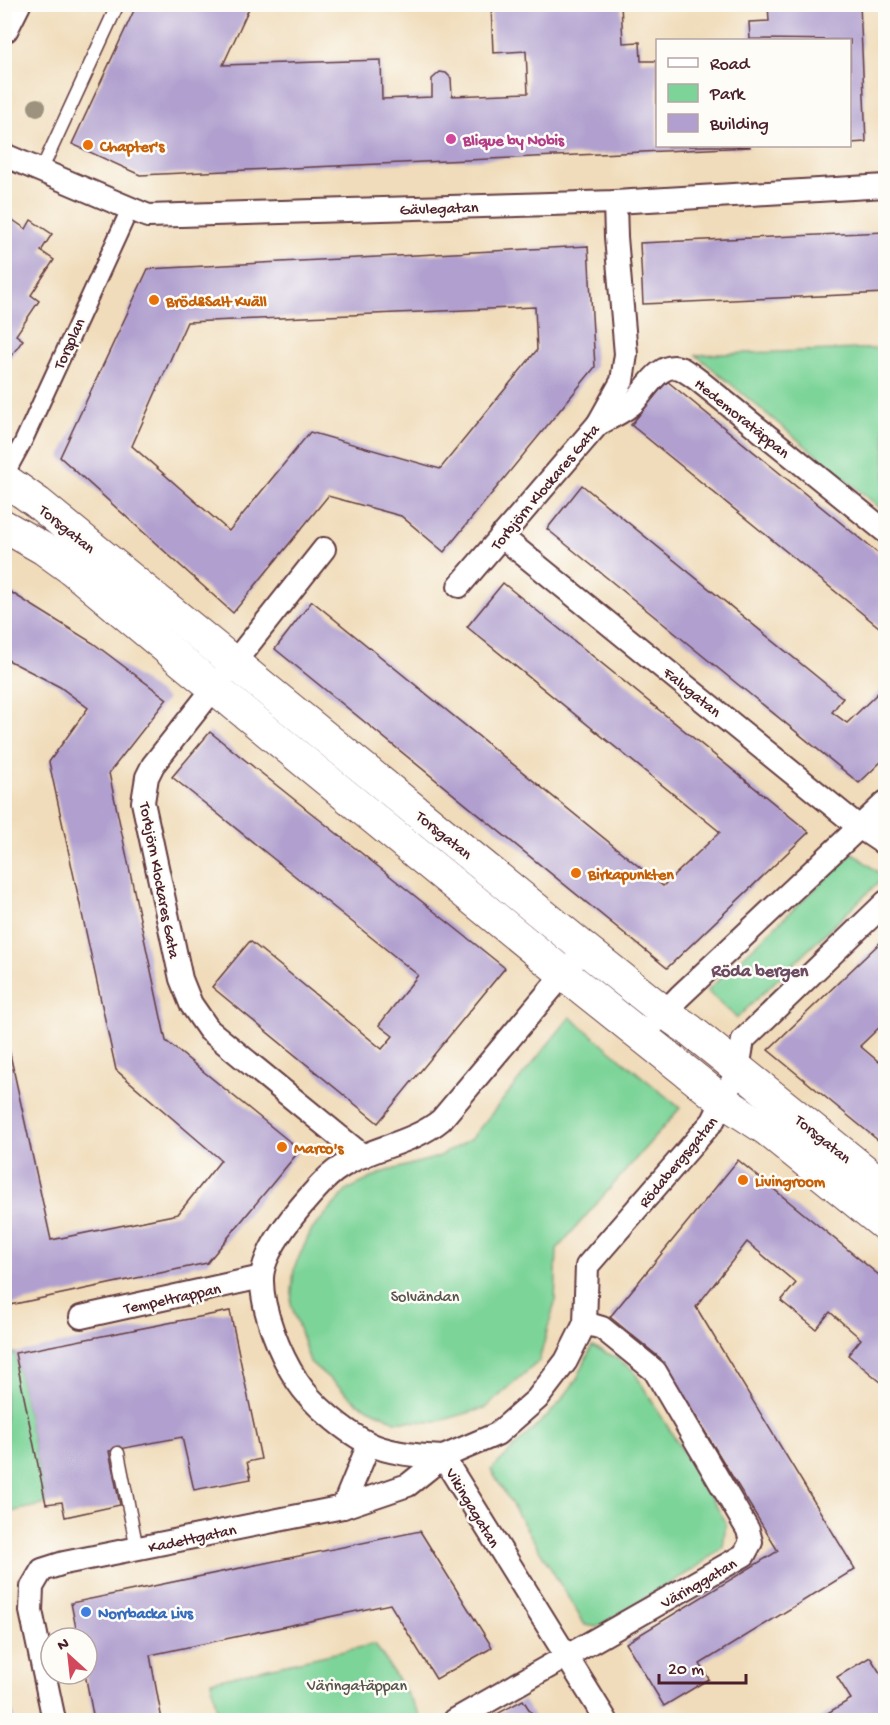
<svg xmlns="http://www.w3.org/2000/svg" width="890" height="1725" font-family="'Gochi Hand',sans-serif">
<rect width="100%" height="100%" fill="#fdfcf7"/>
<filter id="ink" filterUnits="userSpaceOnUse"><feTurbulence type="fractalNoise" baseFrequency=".0167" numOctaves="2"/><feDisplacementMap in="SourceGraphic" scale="12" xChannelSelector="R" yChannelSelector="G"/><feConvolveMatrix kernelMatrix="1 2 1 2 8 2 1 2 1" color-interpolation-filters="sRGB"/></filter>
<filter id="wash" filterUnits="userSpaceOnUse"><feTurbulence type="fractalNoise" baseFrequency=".008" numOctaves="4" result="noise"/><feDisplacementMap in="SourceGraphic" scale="24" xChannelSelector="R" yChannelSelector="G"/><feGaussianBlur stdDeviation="1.35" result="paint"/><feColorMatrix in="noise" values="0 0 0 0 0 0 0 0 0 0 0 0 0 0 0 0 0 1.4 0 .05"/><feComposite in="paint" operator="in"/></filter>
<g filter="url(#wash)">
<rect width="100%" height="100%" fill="#f0dcba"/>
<g fill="#7dd499" stroke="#647a62" stroke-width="1.5">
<polygon points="885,348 885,512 696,355"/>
<polygon points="853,853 884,877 737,1018 707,991"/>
<polygon points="570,1017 680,1108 557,1249 555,1302 539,1361 485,1408 436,1422 395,1421 358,1403 310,1362 291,1304 294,1268 311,1231 347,1190 384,1172 438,1157 471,1139"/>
<polygon points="592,1346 615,1357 633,1370 726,1522 723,1547 694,1569 597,1627 585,1625 491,1470 557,1406 577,1379"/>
<polygon points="15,1353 46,1504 10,1512 5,1496 5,1356"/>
<polygon points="375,1644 420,1715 410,1720 219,1720 211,1681"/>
</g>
<g id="blocks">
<g fill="#b1a0cf" fill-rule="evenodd">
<polygon points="137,4 251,4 223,65 381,60 382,99 432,97 432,79 440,72 446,73 451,78 452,96 528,93 526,51 493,53 491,4 621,4 623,43 640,42 641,61 657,61 657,146 750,146 750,147 140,175 72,144"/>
<polygon points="768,4 860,4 866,142 850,143 850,40 750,39 749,22 769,21"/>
<polygon points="4,214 26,229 31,220 52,234 41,251 54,260 31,295 39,301 16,335 23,340 4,366"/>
<polygon points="885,232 885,293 643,304 640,243"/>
<path d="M588,246L595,367L444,552L401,516L328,496L233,613L60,457L148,269ZM535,307L537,350L440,469L310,432L229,531L132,446L187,322Z"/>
<polygon points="667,381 885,559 885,632 631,425"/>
<polygon points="582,485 843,698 832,712 847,723 885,686 885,758 859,783 547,529"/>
<polygon points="503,583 809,832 667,968 275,649 312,601 663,886 720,832 467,627"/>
<polygon points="4,588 93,643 167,699 109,773 166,1041 300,1150 207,1263 5,1306 4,1027 51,1240 178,1214 221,1160 116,1070 49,762 88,708 60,687 8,660 4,667"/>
<polygon points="210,732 505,968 378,1123 212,987 250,941 382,1049 393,1036 379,1025 418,975 172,777"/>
<polygon points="885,938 885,1022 860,1046 885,1067 885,1146 768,1050"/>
<polygon points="738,1160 885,1280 885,1379 882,1383 848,1355 861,1339 830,1312 816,1329 781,1301 796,1283 747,1242 696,1307 855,1569 700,1664 709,1679 664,1706 626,1643 778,1551 660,1358 610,1317"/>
<polygon points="230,1311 261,1459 247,1462 251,1479 194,1490 182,1437 109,1451 120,1505 65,1517 62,1502 46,1504 15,1353"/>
<polygon points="420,1531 492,1647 488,1650 436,1679 390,1604 150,1655 162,1720 94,1720 85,1674 87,1674 87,1638 78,1638 71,1603"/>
<polygon points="870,1657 884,1679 885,1678 885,1720 816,1720 851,1699 837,1677"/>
<polygon points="4,1678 6,1678 14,1720 4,1720"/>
<polygon points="523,1700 536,1720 486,1720"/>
</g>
</g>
</g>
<g filter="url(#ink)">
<use href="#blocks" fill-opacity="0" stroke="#633b40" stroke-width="1.5"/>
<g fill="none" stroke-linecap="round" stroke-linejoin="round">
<g stroke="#633b40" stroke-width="15">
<g id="service">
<polyline points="41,171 118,4"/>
<polyline points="118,1453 137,1549"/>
</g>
</g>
<g stroke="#633b40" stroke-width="20">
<polyline id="pedestrian" points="4,477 23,442 130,209"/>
</g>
<g stroke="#633b40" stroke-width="26">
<g id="minor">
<polyline points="4,155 148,216 615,202 886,186"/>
<path d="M598,424C610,418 621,413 631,405C645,393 659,359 682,369C687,372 693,376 698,380L886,532"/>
<polyline points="501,536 859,827 886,845"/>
<polyline points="324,549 153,765 147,777 143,802 181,979 191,1004 209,1030 363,1156"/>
<polyline points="459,586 598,424 622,381 626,354 616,237 615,202"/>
<polyline points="642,1036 680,996 886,802"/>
<polyline points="81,1317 262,1277"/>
<path d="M443,1457C420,1456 389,1454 368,1443C343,1430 312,1404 297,1381C280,1355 261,1309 262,1278C263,1248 302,1204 322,1183C353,1148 406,1149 441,1120L572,964"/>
<polyline points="443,1457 606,1720"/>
<polyline points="343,1507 369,1444"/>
<polyline points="54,1720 31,1611 32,1587 42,1570 64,1563 343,1507 408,1485 443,1457 497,1434 537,1399 566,1361 585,1323 587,1266 713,1121 738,1069 743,1040 886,902"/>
<polyline points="455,1720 744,1555 751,1542 748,1530 655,1371 602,1328 585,1323"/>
</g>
</g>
<g stroke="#633b40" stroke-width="32">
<polyline id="tertiary" points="4,28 16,4"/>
</g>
<g stroke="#633b40" stroke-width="34">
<g id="secondary">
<polyline points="4,479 38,503 585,949 664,1012 690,1030 886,1188"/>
<polyline points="4,526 44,549 73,570 184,663 564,974 723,1101 766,1129 886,1226"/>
</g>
</g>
<use href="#service" stroke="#fff" stroke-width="12"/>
<use href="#pedestrian" stroke="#fff" stroke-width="16"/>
<use href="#minor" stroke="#fff" stroke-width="22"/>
<use href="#tertiary" stroke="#fff" stroke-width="28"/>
<use href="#secondary" stroke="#fff" stroke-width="32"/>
</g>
<circle fill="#9d927e" cx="37" cy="107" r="9"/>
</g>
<circle fill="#d1479c" stroke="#fdfcf7" stroke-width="2" cx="451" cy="139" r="6"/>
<g fill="#e8710a" stroke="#fdfcf7" stroke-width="2">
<circle cx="88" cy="145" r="6"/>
<circle cx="154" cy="300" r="6"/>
<circle cx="576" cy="873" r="6"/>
<circle cx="282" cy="1147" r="6"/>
<circle cx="743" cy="1180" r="6"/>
</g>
<circle fill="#3f7fe0" stroke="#fdfcf7" stroke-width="2" cx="86" cy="1612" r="6"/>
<g text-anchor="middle" stroke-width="5" stroke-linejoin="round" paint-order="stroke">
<g font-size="16" font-weight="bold" fill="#b23c85" stroke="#fdfcf7" text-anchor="start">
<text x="463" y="145">Blique by Nobis</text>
</g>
<g font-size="16" font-weight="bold" fill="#c56008" stroke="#fdfcf7" text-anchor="start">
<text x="100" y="151">Chapter's</text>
<text x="166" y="306">Bröd&amp;Salt Kväll</text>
<text x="588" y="879">Birkapunkten</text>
<text x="294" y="1153">Marco's</text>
<text x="755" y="1186">Livingroom</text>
</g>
<g font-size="16" fill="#4a1f2b" stroke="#fdfcf7">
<text transform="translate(439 207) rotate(-2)" y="6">Gävlegatan</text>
<text transform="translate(68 343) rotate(-65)" y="6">Torsplan</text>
<text transform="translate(743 417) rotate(39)" y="6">Hedemoratäppan</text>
<text transform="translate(544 486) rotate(-50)" y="6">Torbjörn Klockares Gata</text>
<text transform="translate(68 528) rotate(39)" y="6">Torsgatan</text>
<text transform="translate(693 691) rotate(39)" y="6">Falugatan</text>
<text transform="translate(445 834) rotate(39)" y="6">Torsgatan</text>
<text transform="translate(161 880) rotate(79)" y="6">Torbjörn Klockares Gata</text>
<text transform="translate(824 1138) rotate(39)" y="6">Torsgatan</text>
<text transform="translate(677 1161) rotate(-50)" y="6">Rödabergsgatan</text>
<text transform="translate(172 1297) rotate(-12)" y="6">Tempeltrappan</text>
<text transform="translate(474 1507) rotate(59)" y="6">Vikingagatan</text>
<text transform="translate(192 1537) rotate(-12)" y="6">Kadettgatan</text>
<text transform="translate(698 1582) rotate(-30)" y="6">Väringgatan</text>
</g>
<g font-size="16" fill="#59554c" stroke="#fdfcf7">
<text x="425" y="1301">Solvändan</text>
<text x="357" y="1690">Väringatäppan</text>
</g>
<g font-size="16" font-weight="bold" fill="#366cbe" stroke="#fdfcf7" text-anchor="start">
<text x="98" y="1618">Norrbacka Livs</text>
</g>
<g font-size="18" font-weight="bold" fill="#6e4c64" stroke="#fdfcf7">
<text x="760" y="976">Röda bergen</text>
</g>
</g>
<rect width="890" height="1725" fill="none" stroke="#fdfcf7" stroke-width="24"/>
<rect x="656" y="39" width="195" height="108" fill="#fdfcf7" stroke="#b5a4a5" stroke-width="1.5"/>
<rect x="668" y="58" width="30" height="9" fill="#ffffff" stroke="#b5a4a5" stroke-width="1.5"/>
<text x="710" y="69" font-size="18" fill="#4a1f2b">Road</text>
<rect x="668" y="84" width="30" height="18" fill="#7dd499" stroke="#b5a4a5" stroke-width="1.5"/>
<text x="710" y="99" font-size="18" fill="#4a1f2b">Park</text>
<rect x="668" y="114" width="30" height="18" fill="#b1a0cf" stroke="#b5a4a5" stroke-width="1.5"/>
<text x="710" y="129" font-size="18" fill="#4a1f2b">Building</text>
<g transform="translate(69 1656) rotate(333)"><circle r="28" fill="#fdfcf7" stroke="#b5a4a5" stroke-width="1.5"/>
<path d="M0-4.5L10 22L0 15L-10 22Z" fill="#d1495b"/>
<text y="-9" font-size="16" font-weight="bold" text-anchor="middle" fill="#4a1f2b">N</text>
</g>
<path d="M659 1674v9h87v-9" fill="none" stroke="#4a1f2b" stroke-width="3"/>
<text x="668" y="1674" font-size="18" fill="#4a1f2b" stroke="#fdfcf7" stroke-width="4.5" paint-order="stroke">20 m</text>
</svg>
